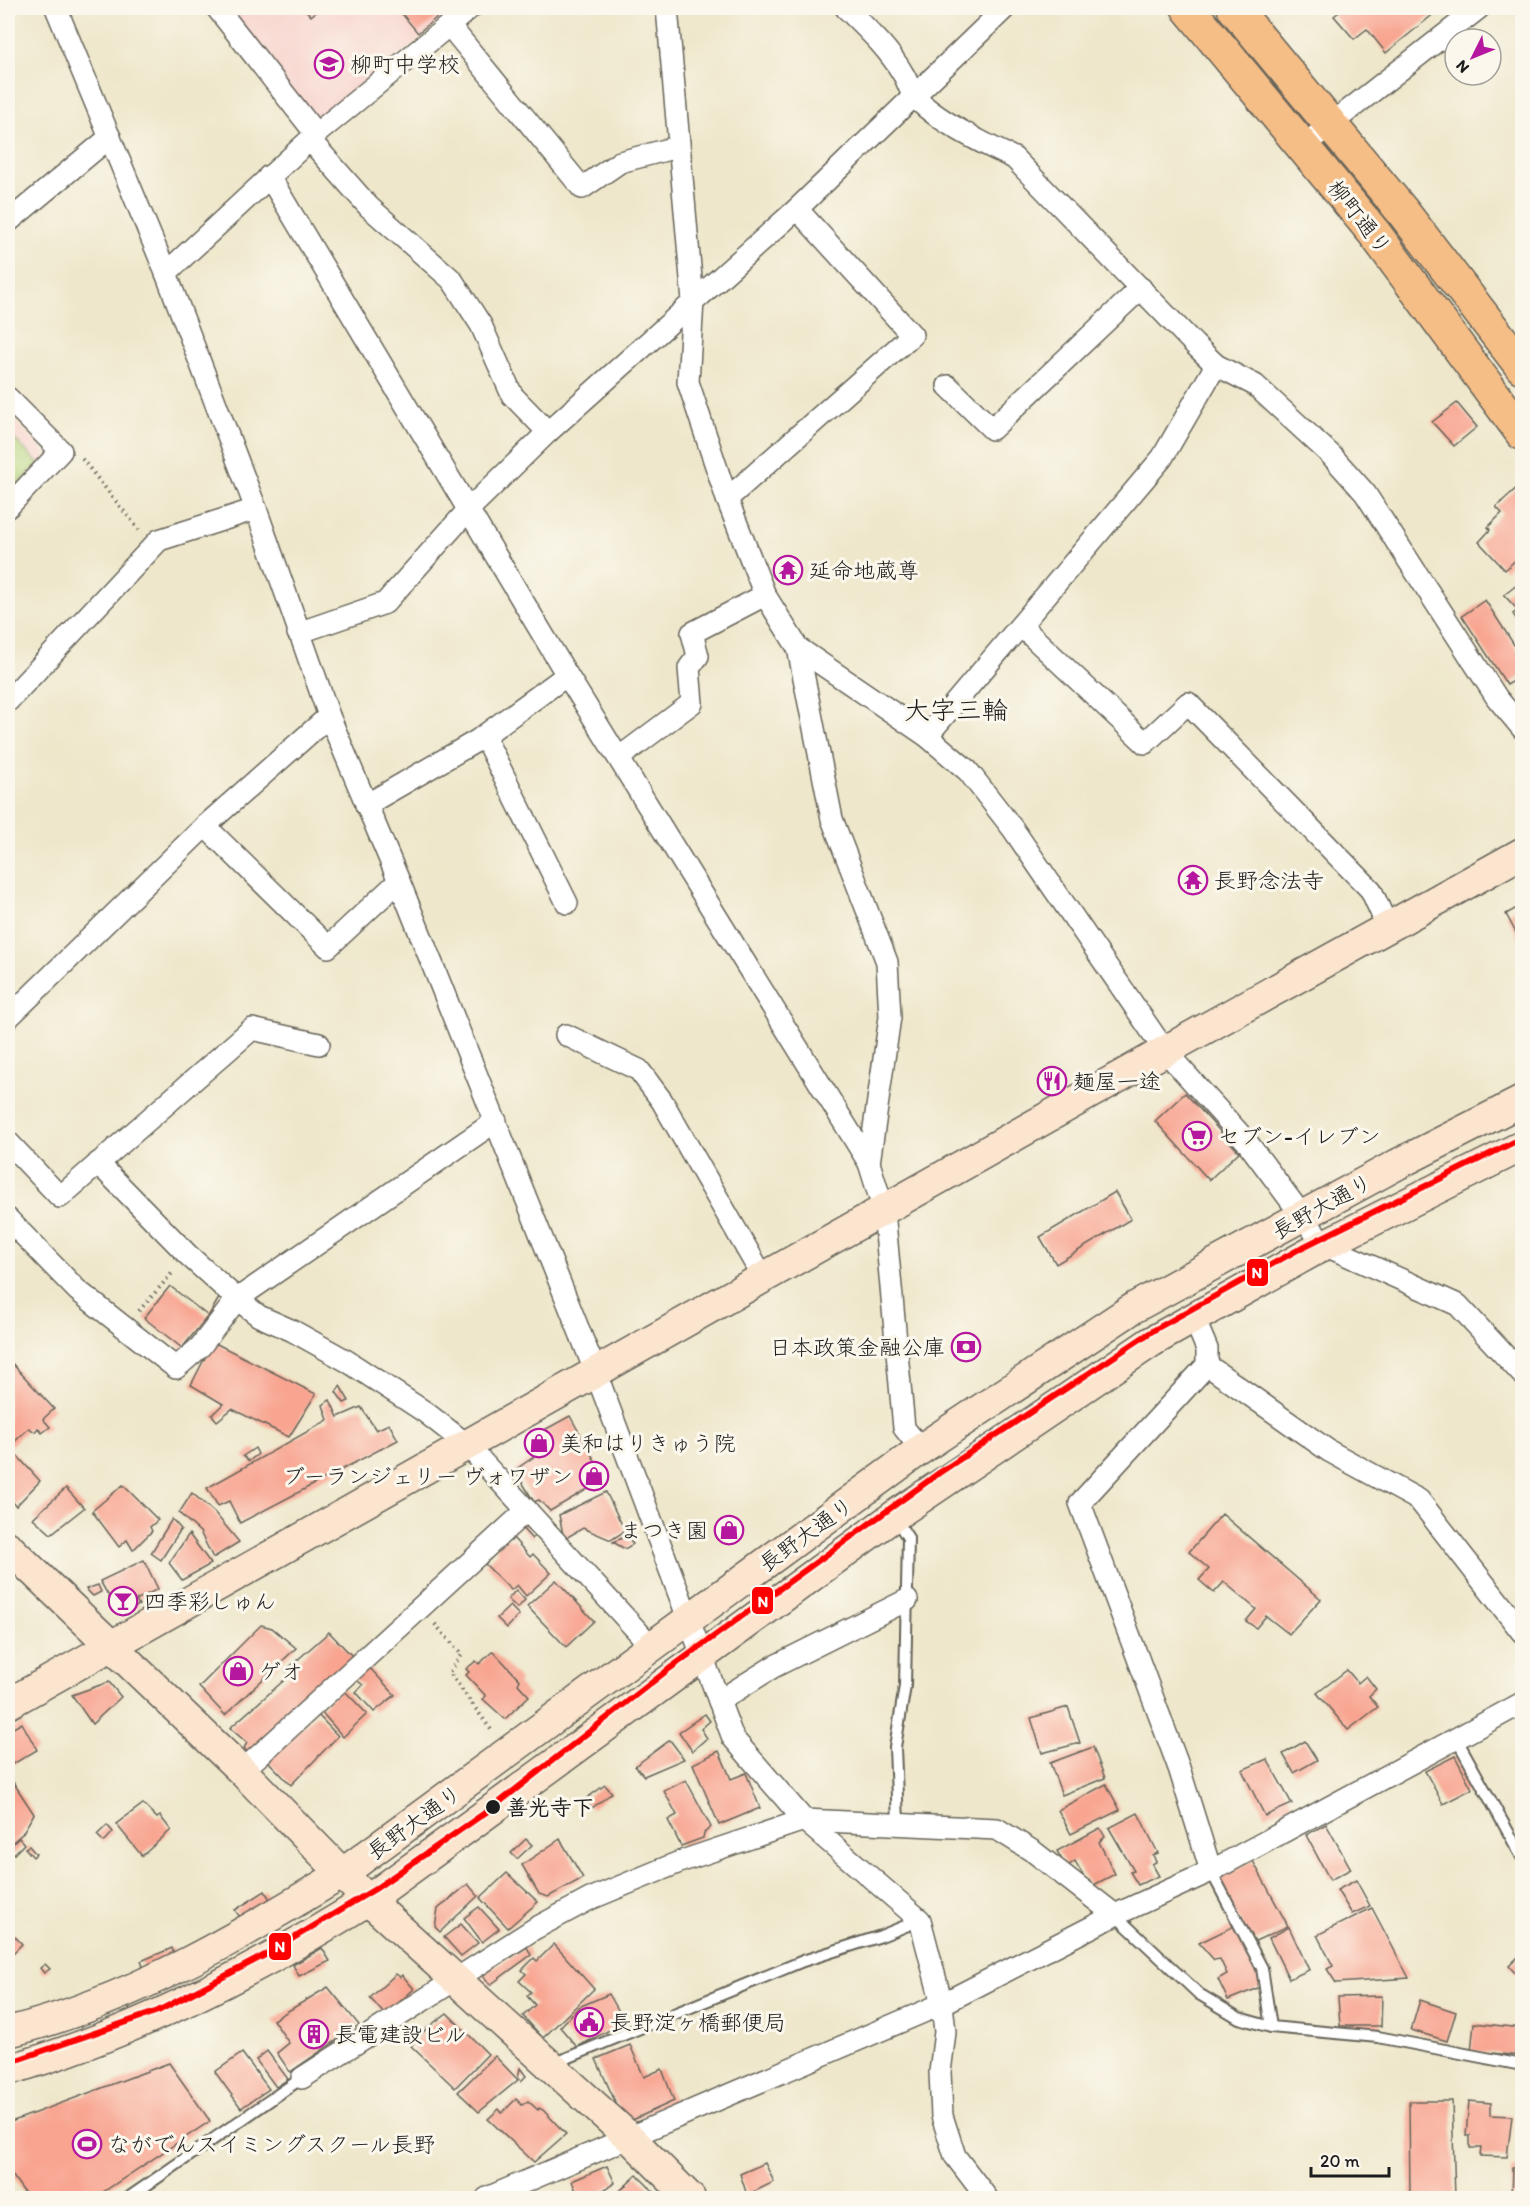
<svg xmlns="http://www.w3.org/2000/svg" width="1530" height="2206" font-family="Itim,'Klee One',sans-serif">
<rect width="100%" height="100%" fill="#fbf7ec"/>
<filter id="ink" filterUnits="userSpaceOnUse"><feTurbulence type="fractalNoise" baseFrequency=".0167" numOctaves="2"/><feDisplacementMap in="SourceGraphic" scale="12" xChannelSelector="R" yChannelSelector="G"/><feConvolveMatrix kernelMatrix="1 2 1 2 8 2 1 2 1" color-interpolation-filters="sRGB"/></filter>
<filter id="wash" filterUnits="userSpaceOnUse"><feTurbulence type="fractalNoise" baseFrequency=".008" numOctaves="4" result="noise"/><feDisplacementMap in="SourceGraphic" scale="24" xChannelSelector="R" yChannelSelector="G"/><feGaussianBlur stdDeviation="1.35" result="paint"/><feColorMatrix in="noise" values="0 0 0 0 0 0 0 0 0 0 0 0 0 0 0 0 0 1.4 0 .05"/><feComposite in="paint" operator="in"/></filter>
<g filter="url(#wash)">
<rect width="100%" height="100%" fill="#eee7cb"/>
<g fill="#f7d0ca">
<polygon points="225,8 457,8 321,122 312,120"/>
<polygon points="8,414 43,450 46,460 8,499"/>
</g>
<polygon fill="#b6d57d" stroke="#69784c" stroke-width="1.5" points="8,433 39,464 8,494"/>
<g id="blocks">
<g fill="#f8a490">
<polygon points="304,8 321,8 311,16"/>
<polygon points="397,8 448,8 418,33"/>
<polygon points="1344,8 1432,8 1436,12 1386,53 1367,29 1354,39 1334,16"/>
<polygon points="1457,403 1477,427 1454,446 1432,422"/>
<polygon points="1520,485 1522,488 1522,554 1505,570 1479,542 1490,530 1488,527 1502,513 1496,507"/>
<polygon points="1522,581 1522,604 1516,608 1504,595"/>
<polygon points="1485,600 1522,657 1522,676 1507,685 1462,616"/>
<polygon points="1522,607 1522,628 1513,614"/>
<polygon points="1522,905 1522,944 1506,914"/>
<polygon points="1185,1093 1239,1152 1209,1180 1155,1121"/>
<polygon points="1115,1192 1131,1219 1056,1264 1040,1237"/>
<polygon points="170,1286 208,1316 182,1348 144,1318"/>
<polygon points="219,1298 225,1304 198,1334"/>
<polygon points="213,1342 316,1394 289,1437 232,1409 217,1421 212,1415 223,1404 191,1385"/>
<polygon points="8,1359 54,1409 43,1419 50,1427 42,1433 38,1428 35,1432 29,1428 8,1448"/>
<polygon points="340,1386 349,1401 344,1403 336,1392"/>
<polygon points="330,1400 338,1417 361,1407 376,1430 389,1424 398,1440 240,1523 229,1501 218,1506 207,1488 328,1420 323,1405"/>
<polygon points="570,1416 605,1479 550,1511 539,1500 534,1502 515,1470 535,1456 526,1440"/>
<polygon points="255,1448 258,1454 249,1461 243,1456"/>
<polygon points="13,1451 40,1481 16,1506 8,1496 8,1455"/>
<polygon points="123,1485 158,1520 150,1527 152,1531 133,1550 127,1540 119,1547 92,1511"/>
<polygon points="66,1488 84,1508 51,1534 33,1518"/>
<polygon points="606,1492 625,1531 611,1540 583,1528 564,1539 559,1515"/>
<polygon points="192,1493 214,1512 239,1542 213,1558 200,1532 179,1513"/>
<polygon points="1222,1514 1321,1599 1289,1634 1266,1616 1256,1628 1246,1621 1256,1609 1224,1582 1214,1593 1199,1580 1209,1569 1189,1552"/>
<polygon points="172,1519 181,1529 161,1560 151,1553"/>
<polygon points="522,1522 534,1536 532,1539 520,1526"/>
<polygon points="189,1534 211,1564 182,1580 169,1563"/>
<polygon points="627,1536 633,1544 625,1549 613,1542"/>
<polygon points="507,1537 511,1541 513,1538 530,1557 533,1554 551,1573 526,1596 517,1585 511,1590 485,1564 498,1551 495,1548"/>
<polygon points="144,1560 158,1589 136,1600 139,1605 129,1611 125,1606 118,1612 100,1581"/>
<polygon points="556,1580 594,1621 566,1647 527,1606"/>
<polygon points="98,1585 101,1592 93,1596 86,1589"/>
<polygon points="516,1590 525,1600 517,1608 508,1599"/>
<polygon points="510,1606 519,1615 507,1628 497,1618"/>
<polygon points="261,1625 272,1628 296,1648 225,1715 199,1687"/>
<polygon points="329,1632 355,1659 249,1754 244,1748 247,1743 230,1728 290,1675 286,1670"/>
<polygon points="493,1651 520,1680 518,1684 529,1696 505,1719 483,1699 486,1696 466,1675 469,1672 466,1669 476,1661 479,1664"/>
<polygon points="368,1666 395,1695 374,1712 356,1692 363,1685 355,1679"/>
<polygon points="1347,1670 1358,1683 1366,1676 1376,1689 1369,1696 1378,1707 1348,1730 1317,1693"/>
<polygon points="109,1682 121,1697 92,1724 72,1695"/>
<polygon points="342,1688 367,1714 343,1737 319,1709"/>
<polygon points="1068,1707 1080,1743 1042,1753 1031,1718"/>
<polygon points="317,1714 338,1736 291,1785 266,1759"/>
<polygon points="705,1714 710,1721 701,1729 707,1738 692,1751 679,1732"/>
<polygon points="22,1723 37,1750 8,1767 8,1731"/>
<polygon points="670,1740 684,1759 644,1776 635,1766"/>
<polygon points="1305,1741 1317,1760 1294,1773 1283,1754"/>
<polygon points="1093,1747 1105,1778 1062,1795 1050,1763"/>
<polygon points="719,1751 731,1779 746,1773 760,1808 719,1825 693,1764"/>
<polygon points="1455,1756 1472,1789 1443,1804 1425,1771"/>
<polygon points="1267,1759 1292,1804 1265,1816 1242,1770"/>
<polygon points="11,1779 34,1814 22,1834 8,1846 8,1781"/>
<polygon points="686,1780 711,1827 704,1833 703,1838 681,1846 668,1820 677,1815 664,1791"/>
<polygon points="1106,1784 1120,1810 1071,1834 1058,1810"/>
<polygon points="605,1785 612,1793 592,1808 584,1800"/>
<polygon points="143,1804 157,1818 160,1816 171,1830 142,1856 116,1824"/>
<polygon points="1138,1813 1158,1853 1153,1855 1156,1862 1152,1864 1159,1876 1138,1885 1130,1872 1134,1871 1109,1828"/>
<polygon points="1326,1824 1351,1869 1330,1880 1306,1835"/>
<polygon points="107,1825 113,1832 104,1842 97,1835"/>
<polygon points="1100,1828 1105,1837 1099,1842 1115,1874 1090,1887 1075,1861 1066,1867 1057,1851"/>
<polygon points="19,1838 24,1844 14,1854 9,1847"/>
<polygon points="526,1839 532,1845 517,1859 511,1853"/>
<polygon points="560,1839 583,1878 548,1897 539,1894 522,1865"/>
<polygon points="29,1846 36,1854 33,1857 25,1848"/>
<polygon points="1253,1861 1288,1926 1251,1943 1218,1878"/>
<polygon points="507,1873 538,1902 508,1928 480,1898"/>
<polygon points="1356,1880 1370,1906 1352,1914 1337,1890"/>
<polygon points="468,1884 478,1896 440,1932 435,1927 438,1909"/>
<polygon points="265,1891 272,1903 242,1920 235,1910"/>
<polygon points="479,1907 499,1929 482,1942 464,1918"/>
<polygon points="1372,1908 1409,1978 1336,1983 1327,1969 1333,1966 1317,1935"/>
<polygon points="461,1924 478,1943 461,1956 444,1937"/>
<polygon points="1236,1925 1263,1986 1228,2000 1218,1979 1227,1974 1220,1959 1214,1960 1199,1943"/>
<polygon points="1289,1927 1309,1970 1289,1979 1269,1938"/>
<polygon points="8,1929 22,1944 8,1958"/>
<polygon points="554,1944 594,1989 543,2038 523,2016 535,2005 527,1996 531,1992 519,1981 526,1974 522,1970 534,1958 537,1961"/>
<polygon points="527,1947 531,1955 490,1985 483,1975"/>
<polygon points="172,1948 174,1954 144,1969 141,1961"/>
<polygon points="322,1948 330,1961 299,1976 293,1965"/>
<polygon points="1522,1953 1522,1981 1509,1966"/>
<polygon points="45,1964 50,1969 44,1973 40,1968"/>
<polygon points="396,1974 400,1977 402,1975 414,1989 385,2015 370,1998"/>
<polygon points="328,1987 359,2025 290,2072 277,2053 289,2043 273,2020"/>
<polygon points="609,1994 625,2022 577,2047 560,2027 579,2007"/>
<polygon points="1382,1996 1381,2026 1340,2026 1338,1997"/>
<polygon points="1420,2000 1456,2012 1447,2041 1411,2030"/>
<polygon points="447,2013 488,2054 455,2088 411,2046 427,2028"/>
<polygon points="1474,2023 1522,2028 1522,2056 1471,2051"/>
<polygon points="630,2045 644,2077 662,2069 674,2101 630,2121 618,2108 596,2059"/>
<polygon points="267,2051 288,2079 276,2087 256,2060"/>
<polygon points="242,2053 269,2089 241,2108 215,2072"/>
<polygon points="495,2056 518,2080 479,2112 458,2092"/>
<polygon points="169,2063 210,2121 94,2198 28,2198 8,2169 8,2123"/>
<polygon points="520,2068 526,2076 521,2081 518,2077"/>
<polygon points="516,2099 522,2105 528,2101 538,2110 539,2108 543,2110 566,2134 534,2162 488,2119 499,2109 502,2113"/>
<polygon points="1409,2101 1452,2101 1455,2198 1410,2198"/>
<polygon points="1469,2101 1491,2103 1491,2115 1512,2116 1507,2157 1480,2156 1481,2148 1470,2148 1470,2135 1466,2135"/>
<polygon points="765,2163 774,2182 747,2195 740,2174"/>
<polygon points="607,2166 615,2183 591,2198 577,2194 572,2181"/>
<polygon points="1512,2168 1522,2168 1522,2198 1511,2198"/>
<polygon points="637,2175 660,2198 612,2198"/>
</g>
</g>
</g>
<g filter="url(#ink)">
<use href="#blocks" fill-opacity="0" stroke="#666359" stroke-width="1.5"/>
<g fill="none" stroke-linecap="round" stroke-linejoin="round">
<g stroke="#666359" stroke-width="14">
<g id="lane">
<polyline points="894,1516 908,1538 905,1686 895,1747 898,1823"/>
<polyline points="1456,1738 1522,1857"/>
<polyline points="1211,1871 1262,1968 1271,2027"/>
<polyline points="1115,1915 1199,1994 1239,2018 1271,2027 1378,2037 1522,2065"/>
<polyline points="553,2066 567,2058 803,1961 881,1936 920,1920"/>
<polyline points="128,2198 302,2078"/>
</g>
</g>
<g stroke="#666359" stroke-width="24">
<g id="street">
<polyline points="56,8 166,273 256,509 329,716 399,881 596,1373 733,1738 804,1820 920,1920 942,2004 945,2032 940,2072 942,2116 955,2156 987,2198"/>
<polyline points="217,8 316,134"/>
<polyline points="667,8 693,301 688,382 727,499 765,595 798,648 832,819 887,962 890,1017 869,1163"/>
<path d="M846,8C866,28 888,48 903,74C907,80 909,88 913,94C929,117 988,146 1014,158L1195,345L1216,365L1255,385L1331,455L1365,493L1497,698L1522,728"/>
<polyline points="449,25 582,188 620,162 677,147"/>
<polyline points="310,140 369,207 452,280 481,325 512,395 548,432"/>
<polyline points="1303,146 1479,8"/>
<polyline points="269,176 567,675 869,1163 884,1211 904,1428 921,1449"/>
<polyline points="8,222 110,137"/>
<polyline points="166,273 316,134 470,8"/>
<polyline points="948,386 992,429 1141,288"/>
<polyline points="8,398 61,451 8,507"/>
<polyline points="727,499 912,335 797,209"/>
<polyline points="1021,626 1145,743 1188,703 1371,890 1388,928"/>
<polyline points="298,633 385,603 469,509 548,432 797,209 1005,8"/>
<polyline points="798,648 927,736 968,771 1013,829 1165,1051 1247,1142 1324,1245 1458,1305 1522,1374"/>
<polyline points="8,701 159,540 256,509"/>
<polyline points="484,736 567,903"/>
<polyline points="927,736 1162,458 1216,365"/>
<polyline points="620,757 692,703 689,668 698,656 692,633 765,595"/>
<polyline points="366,805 478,740 567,675"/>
<polyline points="205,826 328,947 399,881"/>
<polyline points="8,1018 205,826 329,716"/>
<polyline points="566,1035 639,1070 662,1101 764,1279"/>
<polyline points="8,1142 60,1197 252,1029 319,1044"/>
<polyline points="98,1163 188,1255 237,1299 259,1316 293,1331 347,1361 425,1412 466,1444 652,1647"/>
<polyline points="8,1219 77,1290 176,1368 200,1347 237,1299 496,1121"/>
<polyline points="1194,1318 1207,1349 1207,1365 1080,1503 1179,1768 1211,1871"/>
<polyline points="1207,1365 1329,1451 1419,1500 1522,1632"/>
<polyline points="719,1701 773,1667 907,1600"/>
<polyline points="242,1771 527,1510"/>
<polyline points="302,2078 534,1929 590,1899 682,1861 804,1820 997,1829 1034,1852 1115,1915"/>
<polyline points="487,2198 942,2004 1115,1915 1211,1871 1522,1703"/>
</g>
</g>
<g stroke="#666359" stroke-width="33">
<g id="secondary">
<polyline points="8,1547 242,1771 368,1900 630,2138 690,2198"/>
<polyline points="8,1704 1165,1051 1522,853"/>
<path d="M8,2032C129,2002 237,1938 343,1873L921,1449L1135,1307L1398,1164L1522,1101"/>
<path d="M8,2070C136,2033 256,1971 368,1900L894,1516L1151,1342L1324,1245L1522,1146"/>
</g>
</g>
<g stroke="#666359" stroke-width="36">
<g id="highway">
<polyline points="1188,8 1375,234 1522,433"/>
<polyline points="1234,8 1403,212 1522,367"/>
</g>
</g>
<g stroke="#666359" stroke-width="4" stroke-dasharray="1.5 4.5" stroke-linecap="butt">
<polyline points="82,459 139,530"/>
<polyline points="139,1311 173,1272"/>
<polyline points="435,1624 462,1655 449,1672 492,1731"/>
</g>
<use href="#lane" stroke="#fff" stroke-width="10"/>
<use href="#street" stroke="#fff" stroke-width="21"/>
<use href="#secondary" stroke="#fbe5cf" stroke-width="30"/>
<use href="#highway" stroke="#f6be87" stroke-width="33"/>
<g stroke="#fbf7ec" stroke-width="10">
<polyline id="rail-1" points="8,2063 158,2011 267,1954 375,1889 492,1808 669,1669 939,1473 1154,1330 1303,1247 1522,1138"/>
</g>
<use href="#rail-1" stroke="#f00" stroke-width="6"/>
</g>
</g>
<defs>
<g id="school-ring" transform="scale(1.5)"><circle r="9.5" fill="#fbf7ec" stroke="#b5179e" stroke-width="1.5"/><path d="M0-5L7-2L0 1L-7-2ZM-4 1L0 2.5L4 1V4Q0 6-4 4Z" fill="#b5179e"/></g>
<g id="temple-ring" transform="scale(1.5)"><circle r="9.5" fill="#fbf7ec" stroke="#b5179e" stroke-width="1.5"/><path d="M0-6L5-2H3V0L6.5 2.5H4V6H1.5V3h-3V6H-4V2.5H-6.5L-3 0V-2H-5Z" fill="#b5179e"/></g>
<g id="restaurant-ring" transform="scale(1.5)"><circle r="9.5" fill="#fbf7ec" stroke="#b5179e" stroke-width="1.5"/><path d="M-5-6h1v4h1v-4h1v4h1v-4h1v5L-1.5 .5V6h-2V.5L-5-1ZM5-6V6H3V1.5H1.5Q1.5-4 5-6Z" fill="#b5179e"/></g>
<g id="supermarket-ring" transform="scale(1.5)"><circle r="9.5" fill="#fbf7ec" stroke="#b5179e" stroke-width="1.5"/><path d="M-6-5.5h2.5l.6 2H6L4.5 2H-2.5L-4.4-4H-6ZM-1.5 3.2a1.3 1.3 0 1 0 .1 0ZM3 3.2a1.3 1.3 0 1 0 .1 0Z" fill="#b5179e"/></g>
<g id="bank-ring" transform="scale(1.5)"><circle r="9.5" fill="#fbf7ec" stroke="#b5179e" stroke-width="1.5"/><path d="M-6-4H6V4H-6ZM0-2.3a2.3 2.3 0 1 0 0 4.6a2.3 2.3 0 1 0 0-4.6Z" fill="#b5179e"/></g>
<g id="shop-ring" transform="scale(1.5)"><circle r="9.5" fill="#fbf7ec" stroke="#b5179e" stroke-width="1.5"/><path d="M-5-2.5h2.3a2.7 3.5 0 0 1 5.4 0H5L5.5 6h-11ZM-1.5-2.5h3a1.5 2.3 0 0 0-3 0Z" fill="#b5179e"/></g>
<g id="bar-ring" transform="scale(1.5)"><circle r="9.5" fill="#fbf7ec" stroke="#b5179e" stroke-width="1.5"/><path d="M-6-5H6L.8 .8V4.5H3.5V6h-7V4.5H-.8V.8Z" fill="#b5179e"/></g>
<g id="civic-ring" transform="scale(1.5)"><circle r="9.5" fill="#fbf7ec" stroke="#b5179e" stroke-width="1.5"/><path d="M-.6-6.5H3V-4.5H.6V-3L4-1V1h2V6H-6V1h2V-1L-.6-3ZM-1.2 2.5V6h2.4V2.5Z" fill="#b5179e"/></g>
<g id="building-ring" transform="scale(1.5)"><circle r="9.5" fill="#fbf7ec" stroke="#b5179e" stroke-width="1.5"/><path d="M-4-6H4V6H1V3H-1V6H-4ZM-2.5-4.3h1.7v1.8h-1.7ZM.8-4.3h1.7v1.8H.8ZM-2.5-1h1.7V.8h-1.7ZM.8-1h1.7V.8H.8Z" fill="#b5179e"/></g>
<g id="stadium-ring" transform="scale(1.5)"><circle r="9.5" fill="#fbf7ec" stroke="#b5179e" stroke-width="1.5"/><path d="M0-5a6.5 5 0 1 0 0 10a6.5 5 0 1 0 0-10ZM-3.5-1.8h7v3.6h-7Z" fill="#b5179e"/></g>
</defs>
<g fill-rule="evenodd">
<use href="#school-ring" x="329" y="64"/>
<use href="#temple-ring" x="788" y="570"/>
<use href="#temple-ring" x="1193" y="880"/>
<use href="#restaurant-ring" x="1052" y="1081"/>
<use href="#supermarket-ring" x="1197" y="1136"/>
<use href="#bank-ring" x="966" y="1347"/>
<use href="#shop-ring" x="539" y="1443"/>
<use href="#shop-ring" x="594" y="1476"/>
<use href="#shop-ring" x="729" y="1530"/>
<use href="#bar-ring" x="123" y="1601"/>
<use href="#shop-ring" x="238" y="1671"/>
<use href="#civic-ring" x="589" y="2022"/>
<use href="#building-ring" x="314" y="2034"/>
<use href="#stadium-ring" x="87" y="2144"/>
</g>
<circle fill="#1c1c1c" stroke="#fbf7ec" stroke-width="2" cx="493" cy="1807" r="8"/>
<g text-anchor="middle" stroke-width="6" stroke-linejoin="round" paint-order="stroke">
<g font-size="22" fill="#1c1c1c" stroke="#fbf7ec" text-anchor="start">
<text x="350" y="72">柳町中学校</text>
<text x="809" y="578">延命地蔵尊</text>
<text x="1214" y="888">長野念法寺</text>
<text x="1073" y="1089">麺屋一途</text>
<text x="1218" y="1144">セブン-イレブン</text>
<text x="945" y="1355" text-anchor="end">日本政策金融公庫</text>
<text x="560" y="1451">美和はりきゅう院</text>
<text x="573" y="1484" text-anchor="end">ブーランジェリー ヴォワザン</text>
<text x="708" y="1538" text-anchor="end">まつき園</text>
<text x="144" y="1609">四季彩しゅん</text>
<text x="259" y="1679">ゲオ</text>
<text x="610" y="2030">長野淀ヶ橋郵便局</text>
<text x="335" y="2042">長電建設ビル</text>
<text x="108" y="2152">ながでんスイミングスクール長野</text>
</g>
<g font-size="22" fill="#1c1c1c" stroke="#fbf7ec">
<text transform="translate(1360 217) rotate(52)" y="8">柳町通り</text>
<text transform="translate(1322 1206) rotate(-29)" y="8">長野大通り</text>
<text transform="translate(806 1534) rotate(-36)" y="8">長野大通り</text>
<text transform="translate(414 1822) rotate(-36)" y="8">長野大通り</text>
</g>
<g font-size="22" font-weight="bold" fill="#1c1c1c" stroke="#fbf7ec" text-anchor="start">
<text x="506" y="1815">善光寺下</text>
</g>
<g font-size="26" fill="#1c1c1c" stroke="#fbf7ec">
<text x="956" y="719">大字三輪</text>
</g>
</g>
<g stroke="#fbf7ec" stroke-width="2">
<rect x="1246" y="1258" width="23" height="29" rx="6" fill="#f00"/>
<rect x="751" y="1586" width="23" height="29" rx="6" fill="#f00"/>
<rect x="268" y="1932" width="24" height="29" rx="6" fill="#f00"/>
</g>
<g font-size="16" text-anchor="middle" font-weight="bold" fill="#fff">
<text x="1257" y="1278">N</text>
<text x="763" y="1607">N</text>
<text x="280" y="1952">N</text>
</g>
<rect width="1530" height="2206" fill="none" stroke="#fbf7ec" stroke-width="30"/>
<g transform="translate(1473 57) rotate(227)"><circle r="28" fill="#fbf7ec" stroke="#a29f99" stroke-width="1.5"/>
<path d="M0-4.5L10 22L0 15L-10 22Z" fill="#b5179e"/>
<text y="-9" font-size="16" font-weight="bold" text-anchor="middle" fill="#1c1c1c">N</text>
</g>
<path d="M1311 2167v9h78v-9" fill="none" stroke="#1c1c1c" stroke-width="3"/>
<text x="1320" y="2167" font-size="18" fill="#1c1c1c" stroke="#fbf7ec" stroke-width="4.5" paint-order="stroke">20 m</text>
</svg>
